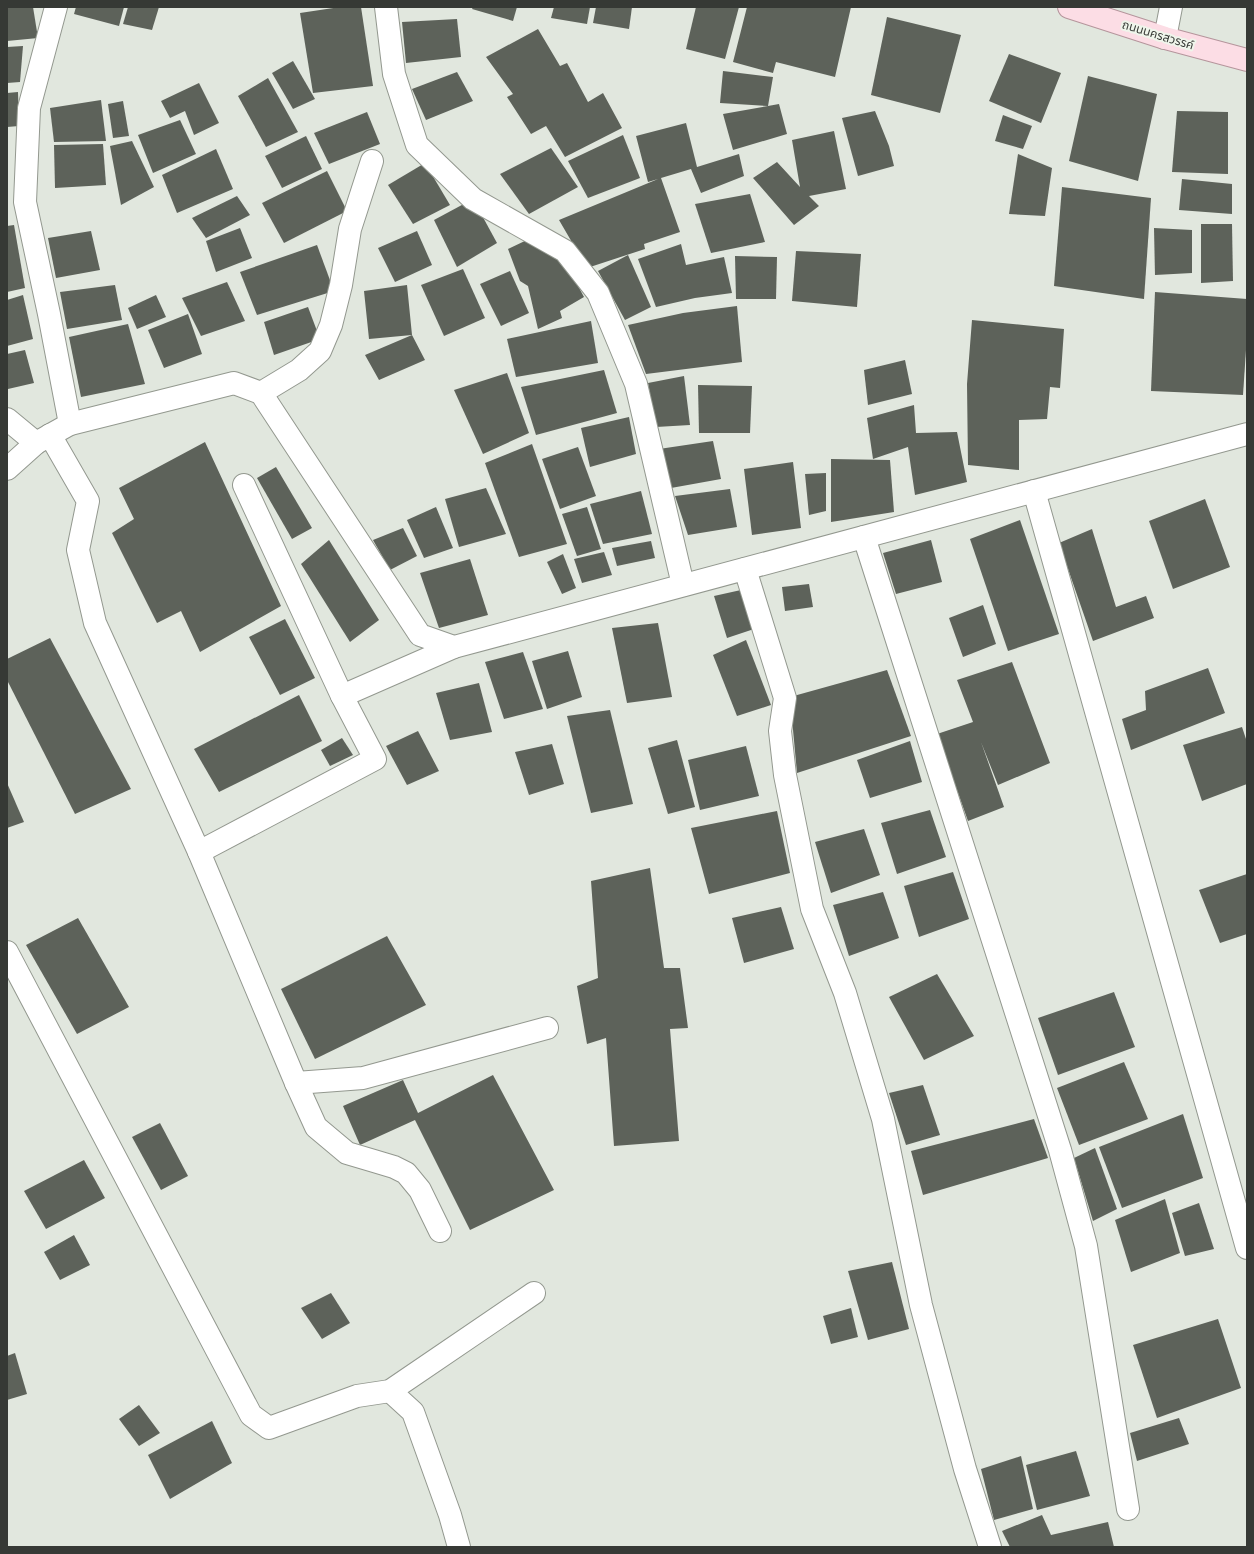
<svg xmlns="http://www.w3.org/2000/svg" width="1254" height="1554" font-family="Ubuntu,'Noto Sans Thai',sans-serif">
<rect width="100%" height="100%" fill="#e1e7de"/>
<g fill="#5d625a">
<polygon points="7,7 33,7 38,38 7,41"/>
<polygon points="76,7 124,7 119,26 74,14"/>
<polygon points="128,7 159,7 152,30 123,24"/>
<polygon points="340,7 361,7 373,86 313,93 300,13"/>
<polygon points="473,7 517,7 513,21 472,9"/>
<polygon points="554,7 590,7 587,24 551,18"/>
<polygon points="596,7 632,7 629,29 593,23"/>
<polygon points="696,7 739,7 725,59 686,49"/>
<polygon points="747,7 851,7 835,77 776,62 773,73 733,62"/>
<polygon points="887,17 961,35 940,113 871,95"/>
<polygon points="457,19 461,57 406,63 402,22"/>
<polygon points="538,29 560,66 567,63 588,102 603,93 622,128 565,157 546,126 531,134 507,97 513,94 486,57"/>
<polygon points="23,46 20,82 7,83 7,47"/>
<polygon points="1009,54 1061,73 1041,123 989,101"/>
<polygon points="293,61 315,99 293,109 272,73"/>
<polygon points="723,71 773,77 768,106 779,104 787,134 733,150 723,114 768,106 720,103"/>
<polygon points="457,72 473,101 426,120 412,89"/>
<polygon points="1088,76 1157,94 1138,181 1069,161"/>
<polygon points="268,78 298,132 266,147 238,96"/>
<polygon points="199,83 219,123 194,135 185,111 170,118 161,101"/>
<polygon points="18,92 19,126 7,127 7,93"/>
<polygon points="101,100 106,141 54,142 50,108"/>
<polygon points="123,101 129,136 113,138 108,104"/>
<polygon points="875,111 889,146 894,166 858,176 842,118"/>
<polygon points="1177,111 1228,112 1228,174 1172,172"/>
<polygon points="367,112 380,144 329,164 314,133"/>
<polygon points="1003,115 1032,126 1023,149 995,141"/>
<polygon points="180,120 196,154 153,173 138,135"/>
<polygon points="686,123 697,167 739,154 744,176 701,193 691,169 661,178 680,232 644,244 645,249 587,268 559,220 658,179 648,182 636,136"/>
<polygon points="834,131 846,189 809,196 819,206 794,225 753,178 777,162 800,187 792,140"/>
<polygon points="623,135 640,178 588,198 568,161"/>
<polygon points="306,136 322,169 282,188 265,156"/>
<polygon points="132,141 154,187 121,205 110,146"/>
<polygon points="103,144 106,185 55,188 54,145"/>
<polygon points="551,148 578,187 529,214 500,174"/>
<polygon points="216,149 233,189 177,213 162,175"/>
<polygon points="1018,154 1052,168 1045,216 1009,214"/>
<polygon points="425,163 450,205 413,224 388,185"/>
<polygon points="327,171 347,211 284,243 262,203"/>
<polygon points="1182,179 1232,184 1232,214 1179,210"/>
<polygon points="1062,187 1151,198 1144,299 1054,286"/>
<polygon points="750,194 765,242 711,253 695,204"/>
<polygon points="237,196 250,215 206,238 192,218"/>
<polygon points="473,199 497,243 457,267 434,220"/>
<polygon points="1201,224 1232,224 1233,281 1201,283"/>
<polygon points="14,225 25,288 7,292 7,226"/>
<polygon points="240,228 252,258 216,272 206,241"/>
<polygon points="1154,228 1192,230 1192,273 1155,275"/>
<polygon points="91,231 100,270 56,278 48,238"/>
<polygon points="417,231 432,265 395,282 378,248"/>
<polygon points="529,239 570,264 570,271 584,297 560,311 562,318 538,329 528,286 520,281 508,249"/>
<polygon points="681,244 686,265 724,257 732,293 695,298 656,307 638,259"/>
<polygon points="317,245 334,291 257,315 240,272"/>
<polygon points="796,251 861,254 857,307 792,301"/>
<polygon points="628,255 651,307 625,320 598,271"/>
<polygon points="735,256 777,257 776,299 736,299"/>
<polygon points="463,269 485,318 444,336 421,285"/>
<polygon points="510,271 529,313 501,326 480,284"/>
<polygon points="227,282 245,321 201,336 182,298"/>
<polygon points="115,285 122,320 67,329 60,292"/>
<polygon points="407,285 412,335 425,360 379,380 365,355 412,335 369,339 364,291"/>
<polygon points="1155,292 1247,299 1247,335 1243,395 1151,391"/>
<polygon points="23,295 33,339 7,346 7,300"/>
<polygon points="156,295 166,317 137,329 128,308"/>
<polygon points="737,306 742,362 646,374 628,325 683,313"/>
<polygon points="308,307 320,339 274,355 264,322"/>
<polygon points="188,314 202,354 164,368 148,330"/>
<polygon points="972,320 1064,329 1060,388 1050,387 1047,419 1019,420 1019,470 968,465 967,384"/>
<polygon points="591,321 598,363 516,377 507,339"/>
<polygon points="128,324 145,384 81,397 69,337"/>
<polygon points="25,350 34,383 8,389 7,354"/>
<polygon points="905,360 912,394 868,405 864,370"/>
<polygon points="604,370 617,413 536,435 521,387"/>
<polygon points="507,373 529,433 483,454 454,390"/>
<polygon points="684,376 690,425 656,427 648,383"/>
<polygon points="698,385 752,386 750,433 699,433"/>
<polygon points="914,405 916,433 957,432 967,482 915,495 908,447 873,459 867,418"/>
<polygon points="629,417 636,454 590,467 581,428"/>
<polygon points="713,441 721,479 671,488 659,449"/>
<polygon points="205,442 281,606 200,652 181,611 157,623 112,533 134,519 119,488"/>
<polygon points="532,444 567,544 519,557 485,463"/>
<polygon points="578,447 596,496 560,509 542,459"/>
<polygon points="831,459 890,460 894,512 831,522"/>
<polygon points="793,462 801,528 752,535 744,469"/>
<polygon points="276,467 312,528 292,539 257,478"/>
<polygon points="826,473 826,511 809,515 805,474"/>
<polygon points="486,488 506,534 459,547 445,499"/>
<polygon points="730,489 737,527 688,535 675,496"/>
<polygon points="641,491 652,534 603,544 590,504"/>
<polygon points="1205,499 1230,567 1173,589 1149,521"/>
<polygon points="436,507 453,548 424,558 407,520"/>
<polygon points="587,507 601,549 577,556 562,514"/>
<polygon points="1020,520 1059,634 1008,651 970,539"/>
<polygon points="403,528 417,556 390,570 373,540"/>
<polygon points="1092,529 1116,607 1146,596 1154,618 1093,641 1059,543"/>
<polygon points="329,540 379,620 350,642 301,564"/>
<polygon points="931,540 942,582 896,594 883,553"/>
<polygon points="651,541 655,558 617,566 612,548"/>
<polygon points="604,552 612,575 582,583 574,559"/>
<polygon points="563,554 576,588 562,594 547,562"/>
<polygon points="470,559 488,615 439,628 420,573"/>
<polygon points="809,584 813,607 785,611 782,587"/>
<polygon points="741,590 754,629 727,638 714,596"/>
<polygon points="983,605 996,644 963,657 949,618"/>
<polygon points="285,619 315,678 280,695 249,637"/>
<polygon points="658,623 672,697 627,703 612,628"/>
<polygon points="50,638 131,789 75,814 7,680 7,659"/>
<polygon points="746,640 771,705 737,716 713,655"/>
<polygon points="568,651 582,697 547,709 532,661"/>
<polygon points="523,652 543,709 504,719 485,662"/>
<polygon points="1012,662 1050,763 998,785 981,742 1004,807 968,821 937,734 973,722 957,680"/>
<polygon points="1208,668 1225,713 1131,750 1122,719 1146,710 1145,691"/>
<polygon points="887,670 911,736 797,773 790,697"/>
<polygon points="479,683 492,732 450,740 436,693"/>
<polygon points="299,695 322,741 219,792 194,749"/>
<polygon points="610,710 633,804 591,813 567,716"/>
<polygon points="1242,727 1247,742 1247,784 1202,801 1183,745"/>
<polygon points="418,731 439,771 407,785 386,746"/>
<polygon points="342,738 353,755 330,766 321,750"/>
<polygon points="677,740 695,807 668,814 648,748"/>
<polygon points="910,741 922,782 870,798 857,760"/>
<polygon points="552,744 564,784 529,795 515,752"/>
<polygon points="746,746 759,796 700,810 688,760"/>
<polygon points="7,783 24,822 7,828"/>
<polygon points="930,810 946,857 897,874 881,823"/>
<polygon points="777,811 790,873 709,894 691,828"/>
<polygon points="864,829 880,875 831,893 815,842"/>
<polygon points="650,868 664,968 680,968 688,1028 670,1029 679,1141 614,1146 606,1038 587,1044 577,986 598,978 591,881"/>
<polygon points="953,872 969,919 919,937 904,886"/>
<polygon points="1247,874 1247,934 1220,943 1199,890"/>
<polygon points="883,892 899,938 849,956 833,905"/>
<polygon points="781,907 794,949 744,963 732,918"/>
<polygon points="78,918 129,1007 77,1034 26,945"/>
<polygon points="387,936 426,1005 315,1059 281,989"/>
<polygon points="937,974 974,1036 924,1060 889,997"/>
<polygon points="1114,992 1135,1047 1058,1075 1038,1018"/>
<polygon points="1124,1062 1148,1119 1079,1145 1057,1088"/>
<polygon points="493,1075 554,1190 470,1230 415,1120 360,1145 343,1106 403,1080 418,1113"/>
<polygon points="923,1085 940,1135 906,1145 889,1093"/>
<polygon points="1183,1114 1203,1178 1122,1208 1099,1147"/>
<polygon points="1034,1119 1048,1158 923,1195 911,1151"/>
<polygon points="160,1123 188,1176 161,1190 132,1137"/>
<polygon points="1095,1148 1117,1209 1093,1221 1074,1158"/>
<polygon points="84,1160 105,1198 46,1229 24,1191"/>
<polygon points="1165,1199 1180,1253 1131,1272 1115,1220"/>
<polygon points="1199,1203 1214,1249 1185,1256 1172,1213"/>
<polygon points="74,1235 90,1265 60,1280 44,1252"/>
<polygon points="892,1262 909,1329 868,1340 848,1271"/>
<polygon points="331,1293 350,1323 322,1339 301,1308"/>
<polygon points="851,1308 858,1337 831,1344 823,1316"/>
<polygon points="1218,1319 1241,1388 1157,1418 1133,1345"/>
<polygon points="15,1353 27,1394 7,1400 7,1356"/>
<polygon points="139,1405 160,1433 139,1446 119,1419"/>
<polygon points="1179,1418 1189,1444 1137,1461 1130,1433"/>
<polygon points="212,1421 232,1463 170,1499 148,1455"/>
<polygon points="1076,1451 1090,1496 1037,1510 1026,1465"/>
<polygon points="1021,1456 1033,1509 994,1520 981,1469"/>
<polygon points="1042,1515 1051,1535 1108,1522 1114,1547 1010,1547 1002,1531"/>
</g>
<g fill="none" stroke-linecap="round" stroke-linejoin="round">
<g stroke="#93988f" stroke-width="24">
<g id="minor">
<polyline points="56,7 29,108 25,202 49,314 70,424"/>
<polyline points="386,7 394,74 417,145 473,199 565,251 598,293 636,384 683,585"/>
<polyline points="1165,38 1171,7"/>
<polyline points="261,393 299,370 320,351 331,325 341,285 350,229 372,161"/>
<polyline points="7,419 36,443"/>
<polyline points="50,435 88,501 78,550 95,623 199,852 296,1083 316,1127 347,1153 374,1161 394,1167 406,1173 420,1190 440,1231"/>
<polyline points="7,469 36,443 70,424 234,383 261,393 420,635 454,647 1247,434"/>
<polyline points="244,485 342,696"/>
<polyline points="1034,491 1247,1248"/>
<polyline points="864,537 1060,1150 1086,1246 1128,1509"/>
<polyline points="745,569 785,698 780,731 785,775 812,909 845,993 883,1119 921,1305 965,1469 990,1547"/>
<polyline points="199,852 375,759 342,696 454,647"/>
<polyline points="7,952 251,1415 269,1428 357,1396 390,1391 534,1293"/>
<polyline points="296,1083 363,1078 547,1028"/>
<polyline points="390,1391 413,1412 450,1515 459,1547"/>
</g>
</g>
<g stroke="#b5959c" stroke-width="24">
<polyline id="major" points="1069,7 1165,38 1247,60"/>
</g>
<use href="#minor" stroke="#fff" stroke-width="22"/>
<use href="#major" stroke="#fcdde5" stroke-width="22"/>
</g>
<g text-anchor="middle" stroke-width="4" stroke-linejoin="round" paint-order="stroke">
<g font-size="12" fill="#363935" stroke="#eff5eb">
<text transform="translate(1158 35) rotate(17)" y="4">ถนนนครสวรรค์</text>
</g>
</g>
<rect width="1254" height="1554" fill="none" stroke="#363935" stroke-width="16"/>
</svg>
